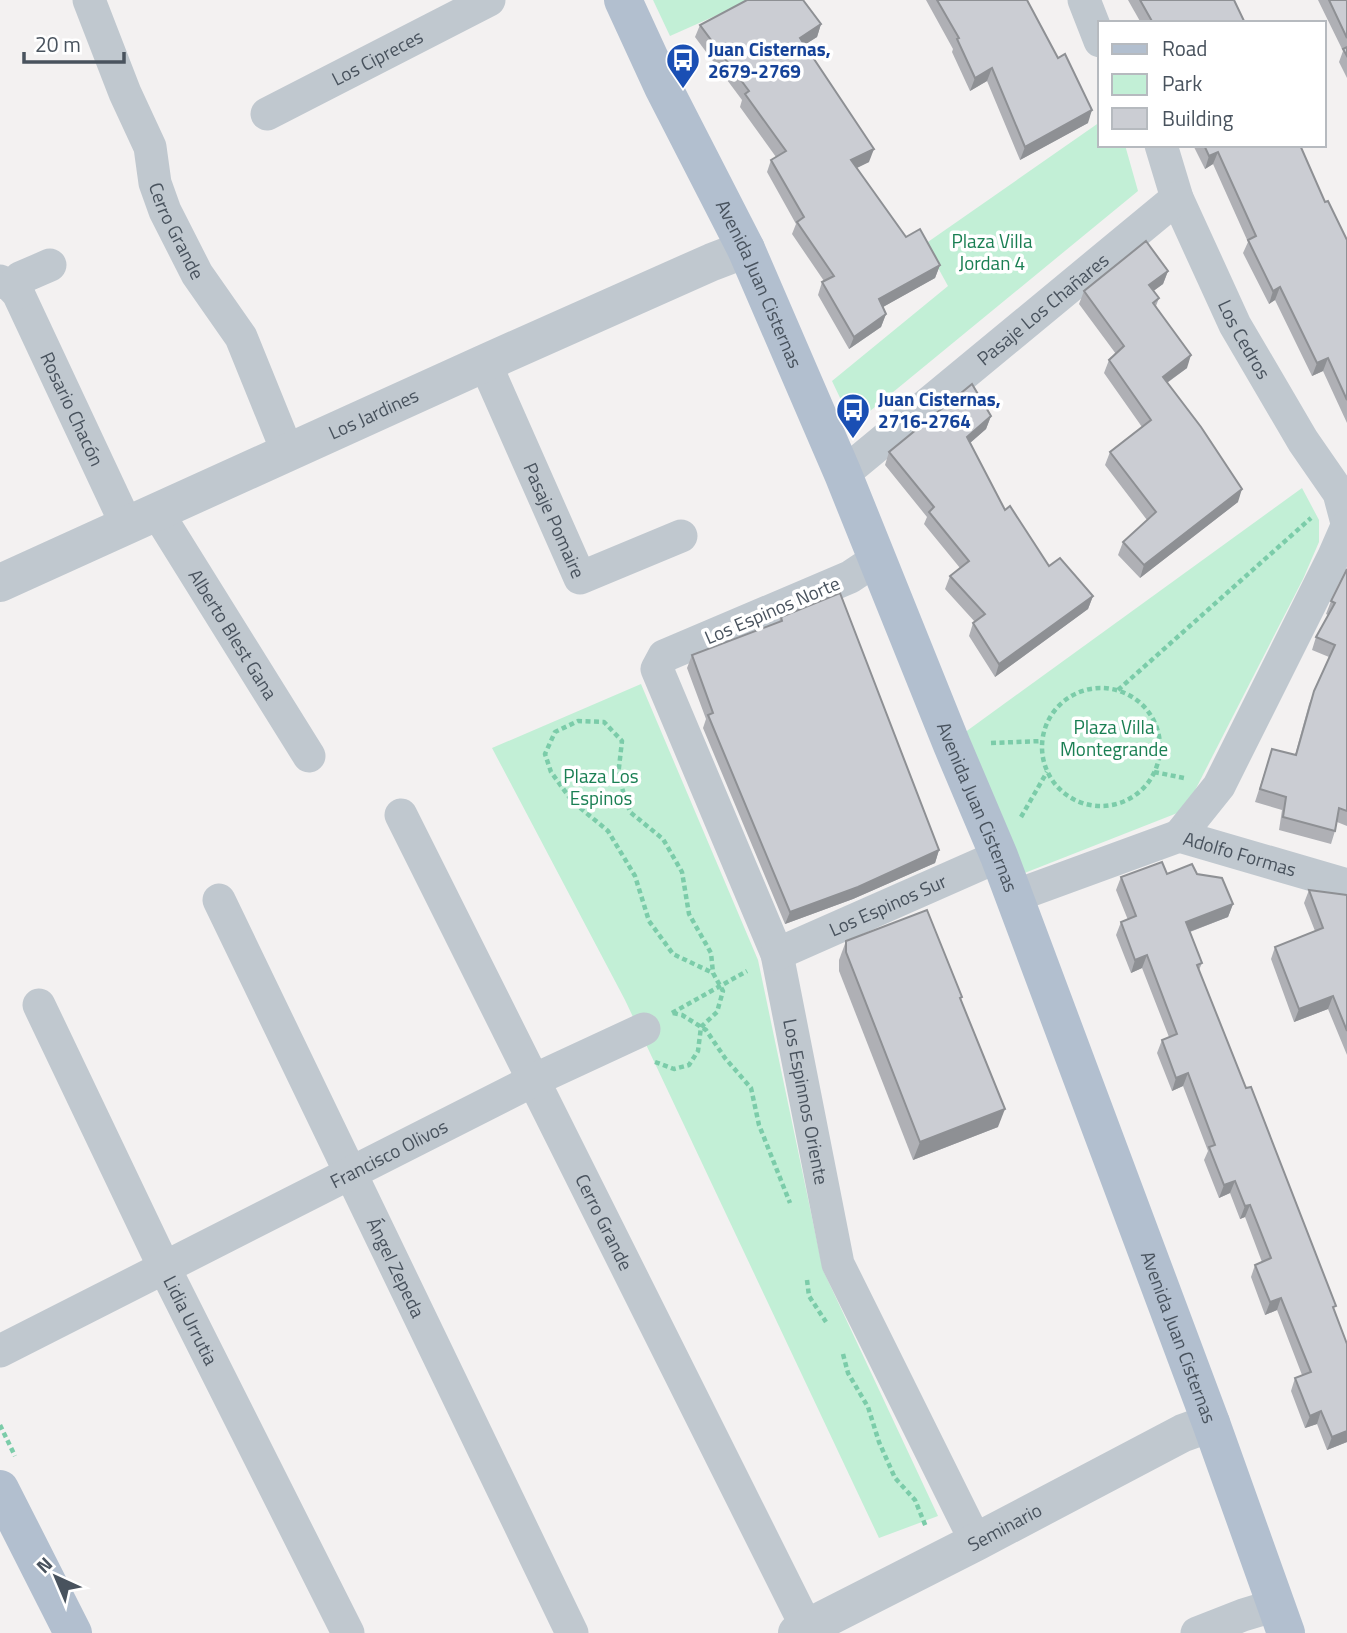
<svg xmlns="http://www.w3.org/2000/svg" width="1347" height="1633" font-family="'Titillium Web',sans-serif">
<rect width="100%" height="100%" fill="#f3f1f1"/>
<g fill="#c2efd6">
<polygon points="653,0 751,0 670,36"/>
<polygon points="1100,122 1100,145 1125,145 1138,191 853,425 832,381 948,286 925,244"/>
<polygon points="1302,488 1319,520 1319,542 1303,579 1185,810 1022,874 964,733"/>
<polygon points="641,684 758,960 823,1270 938,1516 879,1538 625,1000 492,748"/>
</g>
<g fill="none" stroke-linecap="round" stroke-linejoin="round">
<g stroke="#7bcca9" stroke-width="4.5" stroke-dasharray="5 3.5" stroke-linecap="butt">
<circle cx="1101" cy="747" r="59"/>
<polyline points="1118,690 1311,518"/>
<polyline points="991,743 1042,741"/>
<polyline points="1154,772 1184,778"/>
<polyline points="1021,817 1047,772"/>
<polyline points="672,1013 747,971"/>
<polyline points="673,1013 682,1015 706,1030 725,1058 751,1088 759,1125 790,1203"/>
<polyline points="655,1062 674,1069 689,1065 698,1051 701,1027 717,1012 723,991 713,973 711,953 689,914 682,872 663,839 630,812 618,776 622,741 604,722 578,721 555,732 545,754 551,772 572,801 608,831 635,876 649,921 673,954 713,973"/>
<polyline points="807,1280 809,1296 826,1322"/>
<polyline points="843,1354 848,1373 868,1407 879,1442 895,1478 915,1500 926,1527"/>
<polyline points="0,1425 15,1456"/>
</g>
<g stroke="#c0c8cf" stroke-width="33">
<path id="s1" d="M89,0L125,93L150,147L155,183L165,211L197,274L241,337L288,453"/>
<polyline points="1084,0 1100,41"/>
<path id="s2" d="M267,114L489,0"/>
<path id="s3" d="M1161,145L1177,198L1235,325L1303,441L1339,493L1347,523"/>
<path id="s4" d="M0,281L10,285L18,293L127,526"/>
<polyline points="18,293 15,284 20,278 50,265"/>
<path id="s5" d="M485,363L580,578L681,536"/>
<path id="s6" d="M843,474L1177,198"/>
<path id="s7" d="M157,512L309,756"/>
<path id="s8" d="M877,559L850,577L664,656L657,669L777,954L838,1264L976,1542"/>
<path id="s9" d="M401,815L807,1628"/>
<polyline points="1179,836 1219,786 1333,558 1347,526"/>
<path id="s10" d="M1015,896L1179,836L1347,885"/>
<path id="s11" d="M219,900L572,1633"/>
<path id="s12" d="M777,954L999,856"/>
<path id="s13" d="M39,1005L164,1267L348,1633"/>
<path id="s14" d="M0,1351L534,1080L644,1029"/>
<polyline points="1197,1633 1243,1615 1276,1605"/>
</g>
<g stroke="#c0c8cf" stroke-width="38">
<path id="s15" d="M0,583L485,363L712,262L746,249"/>
<path id="s16" d="M797,1633L976,1542L1183,1433L1211,1423"/>
</g>
<g stroke="#b2bfcf" stroke-width="38">
<path id="s17" d="M623,0L663,87L746,249L843,474L952,745L999,856L1211,1423L1286,1633"/>
<polyline points="0,1489 73,1633"/>
</g>
</g>
<g fill="#afb0b5">
<polygon points="926,0 1027,0 1088,123 1020,160 987,81 970,91 952,52 953,49"/>
<polygon points="1128,0 1234,0 1245,23 1141,23"/>
<polygon points="1318,0 1347,0 1347,78 1339,62 1343,51"/>
<polygon points="821,24 817,37 804,45 869,162 857,168 906,237 940,265 935,278 883,307 886,314 881,327 849,349 818,295 822,282 824,281 792,234 796,224 767,172 771,160 776,157 740,107 742,100 695,37 700,25"/>
<polygon points="1193,145 1300,145 1325,202 1347,240 1347,423 1323,371 1312,376 1275,300 1269,304 1243,253 1248,242 1213,164 1205,169"/>
<polygon points="1168,271 1163,284 1153,291 1159,298 1156,306 1187,368 1167,383 1238,502 1140,578 1118,555 1123,542 1147,520 1105,465 1110,452 1142,427 1104,373 1109,360 1116,354 1079,304 1084,291"/>
<polygon points="991,416 986,429 970,443 1005,510 1049,566 1093,596 1088,609 995,677 969,636 973,623 975,622 945,589 950,576 960,568 924,524 927,517 885,465 889,452"/>
<polygon points="1347,569 1347,826 1337,822 1335,831 1331,844 1279,830 1282,810 1255,802 1272,749 1295,755 1309,704 1329,657 1312,650 1316,637 1328,615 1326,614 1331,601"/>
<polygon points="781,617 939,850 935,863 853,899 785,924 703,728 706,719 687,668 692,655 779,622"/>
<polygon points="1167,874 1197,874 1233,904 1228,917 1190,932 1202,963 1199,970 1334,1311 1347,1442 1327,1450 1317,1424 1305,1428 1291,1391 1295,1378 1302,1375 1277,1310 1265,1315 1251,1277 1255,1265 1262,1262 1245,1217 1240,1219 1230,1193 1219,1198 1204,1160 1208,1151 1183,1086 1172,1091 1157,1053 1162,1040 1169,1037 1142,968 1131,973 1116,935 1121,922 1128,920 1116,890 1121,877"/>
<polygon points="1309,890 1347,895 1347,1055 1328,1009 1294,1022 1271,959 1275,947 1315,931 1304,903"/>
<polygon points="846,941 961,1001 998,1127 913,1160 839,971 839,960"/>
</g>
<g fill="#8e9094">
<polygon points="821,24 817,37 795,51 800,38"/>
<polygon points="992,68 987,81 970,91 975,78"/>
<polygon points="1092,110 1088,123 1020,160 1025,147"/>
<polygon points="874,149 869,162 846,173 851,160"/>
<polygon points="1218,152 1213,164 1205,169 1209,156"/>
<polygon points="940,265 935,278 874,312 879,299"/>
<polygon points="1168,271 1163,284 1144,298 1149,285"/>
<polygon points="1280,287 1275,300 1269,304 1273,291"/>
<polygon points="886,314 881,327 849,349 854,337"/>
<polygon points="1191,355 1187,368 1158,389 1163,377"/>
<polygon points="1328,358 1323,371 1312,376 1317,363"/>
<polygon points="991,416 986,429 962,450 967,437"/>
<polygon points="1242,489 1238,502 1140,578 1144,565"/>
<polygon points="1093,596 1088,609 995,677 999,664"/>
<polygon points="939,850 935,863 853,899 785,924 790,912"/>
<polygon points="1233,904 1228,917 1181,935 1186,922"/>
<polygon points="1147,955 1142,968 1131,973 1135,960"/>
<polygon points="1333,996 1328,1009 1294,1022 1299,1009"/>
<polygon points="1188,1073 1183,1086 1172,1091 1176,1078"/>
<polygon points="1005,1109 998,1127 913,1160 920,1142"/>
<polygon points="1235,1181 1230,1193 1219,1198 1224,1185"/>
<polygon points="1250,1205 1245,1217 1240,1219 1245,1206"/>
<polygon points="1281,1298 1277,1310 1265,1315 1270,1302"/>
<polygon points="1321,1411 1317,1424 1305,1428 1310,1416"/>
<polygon points="1347,1431 1347,1442 1327,1450 1332,1437"/>
</g>
<g fill="#cbcdd3" stroke="#8e9094" stroke-width="2">
<polygon points="747,0 803,0 821,24 800,38 874,149 851,160 906,237 920,229 940,265 879,299 886,314 854,337 822,282 834,276 797,222 804,217 771,160 786,151 745,94 749,91 700,25"/>
<polygon points="937,0 1027,0 1058,58 1065,54 1092,110 1025,147 992,68 975,78 957,39 959,38"/>
<polygon points="1140,0 1234,0 1245,23 1153,23"/>
<polygon points="1329,0 1347,0 1347,38"/>
<polygon points="1347,47 1347,56 1343,49"/>
<polygon points="1204,145 1300,145 1325,202 1328,201 1347,240 1347,400 1328,358 1317,363 1280,287 1273,291 1248,240 1256,236 1218,152 1209,156"/>
<polygon points="1146,241 1168,271 1149,285 1159,298 1153,303 1191,355 1163,377 1201,427 1242,489 1144,565 1123,542 1156,512 1110,452 1151,420 1109,360 1124,346 1084,291"/>
<polygon points="972,384 991,416 967,437 1005,510 1010,506 1049,566 1060,558 1093,596 999,664 973,623 985,614 950,576 969,561 929,512 934,507 889,452"/>
<polygon points="1347,569 1347,811 1339,808 1335,831 1283,817 1286,797 1260,789 1272,749 1296,755 1314,691 1335,645 1316,637 1335,603 1331,601"/>
<polygon points="840,593 939,850 858,887 790,912 708,715 713,713 692,655 782,621 781,617"/>
<polygon points="1162,862 1167,874 1192,864 1197,874 1222,878 1233,904 1186,922 1202,963 1197,965 1246,1088 1251,1087 1336,1306 1333,1307 1347,1344 1347,1431 1332,1437 1321,1411 1310,1416 1295,1378 1311,1372 1281,1298 1270,1302 1255,1265 1271,1258 1250,1205 1245,1206 1235,1181 1224,1185 1209,1147 1215,1145 1188,1073 1176,1078 1162,1040 1177,1034 1147,955 1135,960 1121,922 1136,916 1121,877"/>
<polygon points="1309,890 1347,895 1347,1031 1333,996 1299,1009 1275,947 1323,928"/>
<polygon points="927,910 962,997 960,998 1005,1109 920,1142 846,952 846,941"/>
</g>
<defs>
<g id="bus-pin" transform="scale(1.75)"><path d="M0 17L-7.5 6A9.5 9.5 0 1 1 7.5 6Z" fill="#1a4fb4" stroke="#fff"/><path d="M-5-6H5V4H4V6H2V4H-2V6H-4V4H-5ZM-3.5-4V0h7V-4ZM-3.5 1.2v1.5H-2V1.2ZM2 1.2v1.5H3.5V1.2Z" fill="#fff"/></g>
</defs>
<g fill-rule="evenodd">
<use href="#bus-pin" x="683" y="60"/>
<use href="#bus-pin" x="853" y="410"/>
</g>
<g text-anchor="middle" stroke-width="7" stroke-linejoin="round" paint-order="stroke">
<g font-size="19" font-weight="bold" fill="#164399" stroke="#fff" text-anchor="start">
<text x="708" y="56">Juan Cisternas,<tspan x="708" dy="22">2679-2769</tspan></text>
<text x="878" y="406">Juan Cisternas,<tspan x="878" dy="22">2716-2764</tspan></text>
</g>
<g font-size="19" fill="#49535e" stroke="#fff">
<text dy="7" stroke="none"><textPath href="#s2" startOffset="124">Los Cipreces</textPath></text>
<text dy="7" stroke="none"><textPath href="#s1" startOffset="248">Cerro Grande</textPath></text>
<text dy="7" stroke="none"><textPath href="#s17" startOffset="315">Avenida Juan Cisternas</textPath></text>
<text dy="7" stroke="none"><textPath href="#s6" startOffset="259">Pasaje Los Chañares</textPath></text>
<text dy="7" stroke="none"><textPath href="#s3" startOffset="212">Los Cedros</textPath></text>
<text dy="7" stroke="none"><textPath href="#s4" startOffset="150">Rosario Chacón</textPath></text>
<text dy="7" stroke="none"><textPath href="#s15" startOffset="410">Los Jardines</textPath></text>
<text dy="7" stroke="none"><textPath href="#s5" startOffset="172">Pasaje Pomaire</textPath></text>
<text transform="translate(772 610) rotate(-23)" y="7">Los Espinos Norte</text>
<text dy="7" stroke="none"><textPath href="#s7" startOffset="144">Alberto Blest Gana</textPath></text>
<text dy="7" stroke="none"><textPath href="#s17" startOffset="882">Avenida Juan Cisternas</textPath></text>
<text dy="7" stroke="none"><textPath href="#s10" startOffset="238">Adolfo Formas</textPath></text>
<text dy="7" stroke="none"><textPath href="#s12" startOffset="121">Los Espinos Sur</textPath></text>
<text dy="7" stroke="none"><textPath href="#s8" startOffset="709">Los Espinnos Oriente</textPath></text>
<text dy="7" stroke="none"><textPath href="#s14" startOffset="436">Francisco Olivos</textPath></text>
<text dy="7" stroke="none"><textPath href="#s9" startOffset="455">Cerro Grande</textPath></text>
<text dy="7" stroke="none"><textPath href="#s11" startOffset="408">Ángel Zepeda</textPath></text>
<text dy="7" stroke="none"><textPath href="#s13" startOffset="350">Lidia Urrutia</textPath></text>
<text dy="7" stroke="none"><textPath href="#s17" startOffset="1449">Avenida Juan Cisternas</textPath></text>
<text dy="7" stroke="none"><textPath href="#s16" startOffset="233">Seminario</textPath></text>
</g>
<g font-size="19" fill="#1a7f53" stroke="#fff">
<text x="992" y="248">Plaza Villa<tspan x="992" dy="22">Jordan 4</tspan></text>
<text x="1114" y="734">Plaza Villa<tspan x="1114" dy="22">Montegrande</tspan></text>
<text x="601" y="783">Plaza Los<tspan x="601" dy="22">Espinos</tspan></text>
</g>
</g>
<rect x="1098" y="21" width="228" height="126" fill="#ffffff" stroke="#b6babf" stroke-width="2"/>
<rect x="1112" y="44" width="35" height="10" fill="#b2bfcf" stroke="#b6babf" stroke-width="2"/>
<text x="1162" y="56" font-size="21" fill="#49535e">Road</text>
<rect x="1112" y="74" width="35" height="21" fill="#c2efd6" stroke="#b6babf" stroke-width="2"/>
<text x="1162" y="91" font-size="21" fill="#49535e">Park</text>
<rect x="1112" y="108" width="35" height="21" fill="#cbcdd3" stroke="#b6babf" stroke-width="2"/>
<text x="1162" y="126" font-size="21" fill="#49535e">Building</text>
<g transform="translate(56 1577) rotate(316)" stroke="#ffffff" stroke-width="5" paint-order="stroke">
<path d="M0-5L12 26L0 18L-12 26Z" fill="#49535e"/>
<text y="-10" font-size="19" font-weight="bold" text-anchor="middle" fill="#49535e">N</text>
</g>
<path d="M24 52v10h100v-10" fill="none" stroke="#49535e" stroke-width="3.5"/>
<text x="35" y="52" font-size="21" fill="#49535e" stroke="#ffffff" stroke-width="5" paint-order="stroke">20 m</text>
</svg>
